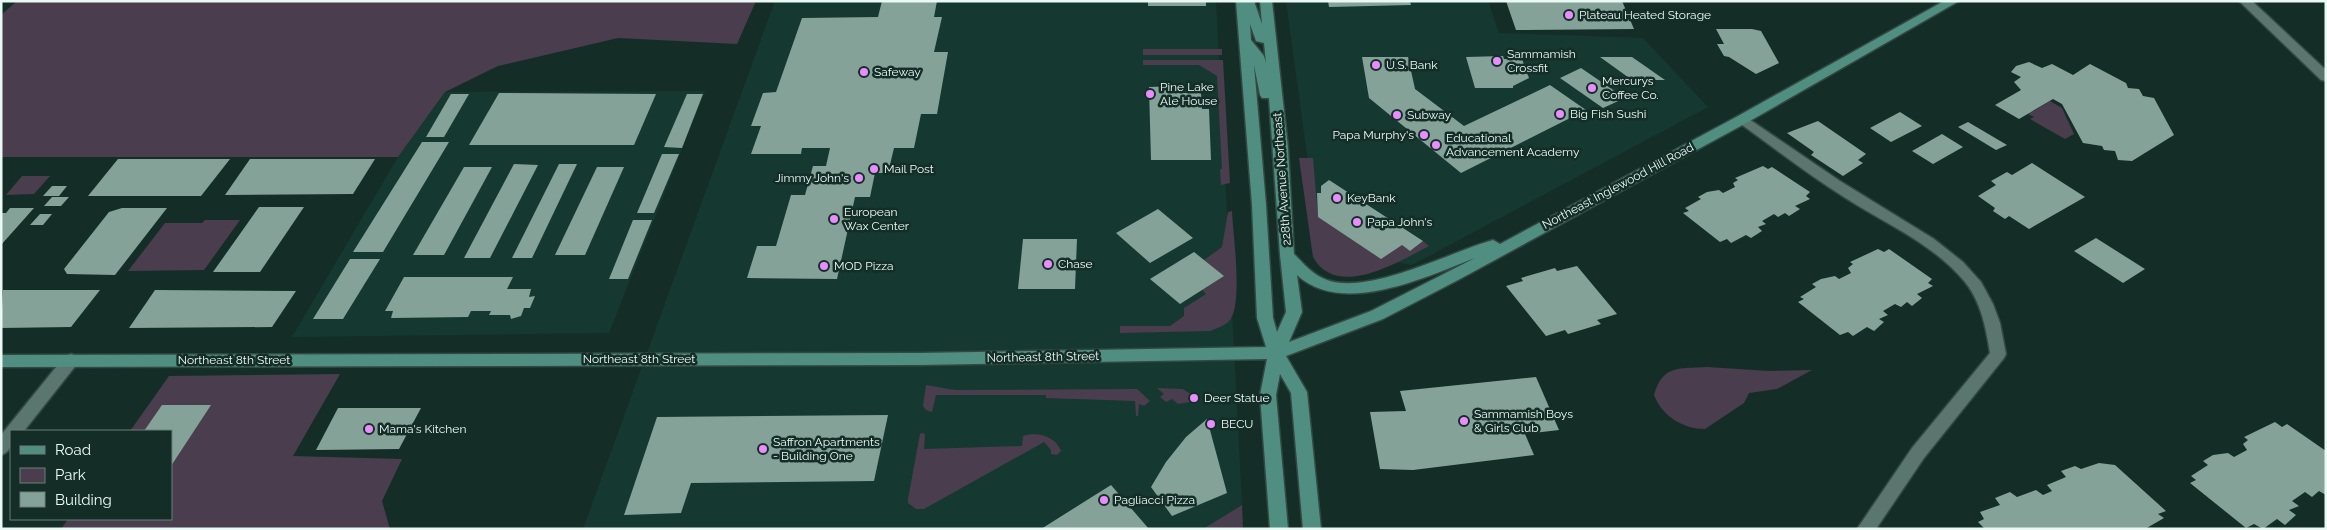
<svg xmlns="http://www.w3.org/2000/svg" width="2327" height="530" font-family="Raleway,sans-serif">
<rect width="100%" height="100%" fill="#142e27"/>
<g fill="#153931">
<polygon points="775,1 1216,1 1242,505 1203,529 583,529"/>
<polygon points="1286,1 1488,1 1499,33 1643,38 1708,107 1412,265 1320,249"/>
<polygon points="705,91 609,333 292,337 398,157 445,92"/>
</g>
<g fill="#4a3d4e">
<polygon points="17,1 756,1 737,44 618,38 498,66 445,92 398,157 1,157 1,15"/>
<rect x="1143" y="49" width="79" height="6"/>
<polygon points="1143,60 1223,60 1230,183 1221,185 1220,169 1222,169 1217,76 1199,65 1143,65"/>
<polygon points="2050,101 2062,108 2074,134 2065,139 2030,119 2034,117 2028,114"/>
<path d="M1299,158H1313L1318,217L1402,245L1410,251L1423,241L1429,246C1398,262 1337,300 1313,257Z"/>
<polygon points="22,176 50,176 34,194 6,195"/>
<path d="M1232,211C1233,235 1243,302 1230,320C1225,326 1217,328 1210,331L1120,333V326H1170L1184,316V308L1206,294L1202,290L1223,276L1204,260L1222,247L1228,212Z"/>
<polygon points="205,220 240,220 204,270 128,271 165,223 202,223"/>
<path d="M1707,367L1769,371L1812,370L1777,389L1749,393L1744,403L1705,429C1683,429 1662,416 1654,395C1663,364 1679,369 1707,367Z"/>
<polygon points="340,374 293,456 402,459 382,501 390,529 61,529 68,519 171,519 171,431 130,431 169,376"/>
<polygon points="926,385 955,390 1137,389 1150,401 1144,406 1139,404 1138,416 1136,416 1135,401 1046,398 1046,395 936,395 932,412 926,410 923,406"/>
<polygon points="1157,388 1183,389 1192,395 1190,402 1178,404 1172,399 1166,402 1160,397 1164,394"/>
<path d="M922,433L925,434L924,449L1022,446L1023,436C1036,431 1056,436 1061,451L1057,455L1051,454V450L1044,442L924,509H916L908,503V499L920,434Z"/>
<polygon points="1242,505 1243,529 1203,529"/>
</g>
<g fill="#85a299">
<polygon points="882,1 937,1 934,17 942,17 934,52 948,52 937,114 921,114 914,148 894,148 888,173 875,173 870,197 855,197 837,279 747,278 757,246 776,246 791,195 805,195 813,166 826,166 830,148 802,148 801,154 751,154 761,126 751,126 763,93 776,92 802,18 878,17"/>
<rect x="1148" y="1" width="58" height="5"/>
<polygon points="1328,1 1410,1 1411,5 1329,7"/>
<polygon points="1506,1 1622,1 1634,29 1516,30"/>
<polygon points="1716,29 1752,29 1761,31 1779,63 1756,74 1729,57 1724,56 1717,44 1724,44"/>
<polygon points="1503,56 1504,59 1522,59 1529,78 1513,86 1513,88 1475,88 1466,57"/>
<polygon points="1362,57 1408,57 1415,89 1464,126 1550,85 1586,110 1461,173 1369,98"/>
<polygon points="1600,57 1632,57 1665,80 1632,80"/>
<polygon points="2029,62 2042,68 2052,64 2073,75 2090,64 2126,83 2128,88 2139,89 2143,96 2154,98 2174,135 2132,161 2118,160 2115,151 2104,150 2102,146 2083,143 2062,104 2053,99 2019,119 1995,105 2021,90 2014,82 2021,77 2011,72 2016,66"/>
<polygon points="1581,68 1625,98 1603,108 1560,78"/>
<polygon points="1179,86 1180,93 1201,93 1202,109 1209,109 1211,160 1151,160 1149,87"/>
<polygon points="499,93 656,94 634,145 469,145"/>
<polygon points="451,94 469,94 444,137 426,137"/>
<polygon points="687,94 703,94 682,148 664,147"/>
<polygon points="1900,112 1922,126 1891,142 1870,128"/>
<polygon points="1818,121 1866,154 1858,160 1863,163 1843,176 1811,155 1814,152 1787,133"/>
<polygon points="1968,122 2007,145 1996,150 1958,127"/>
<polygon points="1942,134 1963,147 1933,164 1912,151"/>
<polygon points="422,142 449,142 383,252 353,252"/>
<polygon points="662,154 679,154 654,213 637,213"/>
<polygon points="118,159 230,159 201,196 88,196"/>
<polygon points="250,159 375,159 353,194 225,195"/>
<polygon points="2032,163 2085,197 2029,229 2009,216 2005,219 1993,211 1995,208 1978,196 1996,185 1991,181 2007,172 2012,175"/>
<polygon points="514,164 538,165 490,258 464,258"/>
<polygon points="559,164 577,164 532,258 512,258"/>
<polygon points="1763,166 1768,169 1772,167 1810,192 1806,196 1810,199 1795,206 1800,209 1789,216 1785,213 1778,217 1774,214 1762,221 1766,224 1758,227 1762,231 1751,238 1746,235 1731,243 1727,239 1720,242 1683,213 1689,211 1685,208 1701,199 1698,197 1707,192 1719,190 1723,193 1735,187 1733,183 1738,180 1735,178"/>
<polygon points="464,167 492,167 444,255 413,255"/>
<polygon points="597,167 624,167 585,255 555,255"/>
<polygon points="1329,180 1423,241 1410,251 1402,245 1381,259 1318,217 1317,193 1321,193 1321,186"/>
<polygon points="52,186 67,186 59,196 43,196"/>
<polygon points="52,197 69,197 61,206 44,206"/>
<polygon points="259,207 304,207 260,272 213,272"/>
<polygon points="10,208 34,208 1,245 1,213 6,213"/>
<polygon points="122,208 167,208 115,275 67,274 64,269 109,212"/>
<polygon points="1158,209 1193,238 1150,263 1116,233"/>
<polygon points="40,214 52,214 43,225 30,225"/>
<polygon points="633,220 652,220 628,279 609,279"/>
<polygon points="2096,238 2145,269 2123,283 2074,251"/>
<polygon points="1023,239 1077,239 1075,289 1018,289"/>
<polygon points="1878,249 1884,252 1889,249 1932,279 1928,283 1933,286 1917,294 1922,298 1912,306 1907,302 1901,307 1895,304 1883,311 1888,315 1879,319 1884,322 1874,331 1867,327 1853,336 1848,332 1840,335 1798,302 1804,299 1800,297 1816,287 1812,284 1821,279 1835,276 1839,279 1851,273 1848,268 1853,264 1850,262"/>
<polygon points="1194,252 1224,276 1180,304 1150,279"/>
<polygon points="350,259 380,259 343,319 313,319"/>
<polygon points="1577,266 1617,314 1597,320 1601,324 1568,334 1565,330 1546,336 1506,286 1523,281 1521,278 1555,268 1557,271"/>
<polygon points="404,277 513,277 507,289 531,289 529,297 535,296 530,308 524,308 521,316 511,319 510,315 489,315 491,311 471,311 468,317 391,318 393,311 385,311"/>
<polygon points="3,290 100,290 71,327 1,328"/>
<polygon points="155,290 296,291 272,327 129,328"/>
<polygon points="1536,377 1559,430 1525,434 1534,455 1413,470 1380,469 1370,412 1406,411 1400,391"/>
<polygon points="162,405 211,405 171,466 171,431 144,431"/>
<polygon points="338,408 421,408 399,449 316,450"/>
<polygon points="888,415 874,481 691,483 681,513 624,515 657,417"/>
<polygon points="1207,419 1227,493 1172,516 1151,487 1166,462 1186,437"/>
<polygon points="2275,422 2282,427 2287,424 2326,451 2326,495 2319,491 2312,497 2305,492 2292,501 2299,506 2289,510 2296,515 2285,525 2277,519 2263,529 2254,524 2246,528 2190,483 2196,480 2191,476 2208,465 2203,461 2213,455 2228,453 2234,457 2247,450 2243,444 2248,440 2244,437"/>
<polygon points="2099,463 2115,465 2166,511 2158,514 2164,518 2145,529 1985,529 1978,522 1984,519 1980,512 2000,505 1995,498 2010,492 2017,497 2036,490 2043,495 2052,491 2047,485 2066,477 2061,471 2075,466 2081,469"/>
<polygon points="1111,485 1149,529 1041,529"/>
</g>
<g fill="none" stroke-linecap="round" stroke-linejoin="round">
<g stroke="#334842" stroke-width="3">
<g id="street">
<polygon points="2239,1 2252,1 2326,70 2326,81 2321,80"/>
<path d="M1743,115L1840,181L1934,239L1963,262L1981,282L1993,304L2000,323L2006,354L2004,358L1924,458L1876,529H1857L1912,448L1990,353C1986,328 1981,302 1965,282C1934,244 1884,223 1844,197C1807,174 1773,147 1738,122L1736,119L1738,116Z"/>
<path d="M71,354L77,356L79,360L77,364L24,431H11C11,442 13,451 1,455V435L65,356Z"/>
</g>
</g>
<g stroke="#334842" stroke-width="3">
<path id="secondary" d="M1236,1H1254L1262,24L1260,1H1272L1288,148L1294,254C1303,263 1314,276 1327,280C1370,295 1450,252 1493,240L1500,244L1738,116L1944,1H1959L1748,122L1460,279L1383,319L1286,356L1307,392L1321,529H1303L1291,393L1280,374L1276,395L1288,529H1270L1260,395L1267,359L919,365L1,367V355L919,353L1266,347L1257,318L1252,205ZM1250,24L1256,41L1264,43L1266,63L1264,56L1251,40ZM1254,65L1260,95L1262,98H1269L1280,255L1286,312L1277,332L1273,318L1266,205ZM1475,258L1371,311L1289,342L1302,312L1297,275C1342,317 1426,277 1475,258Z"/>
</g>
<use href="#street" fill="#5a766e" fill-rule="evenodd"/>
<use href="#secondary" fill="#4f8e80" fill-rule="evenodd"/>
</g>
<g fill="#e98dfe" stroke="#142e27" stroke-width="2">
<circle cx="1569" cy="15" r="5"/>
<circle cx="1497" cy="61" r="5"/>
<circle cx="1376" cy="65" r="5"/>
<circle cx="864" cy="72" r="5"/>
<circle cx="1592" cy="88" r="5"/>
<circle cx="1150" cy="94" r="5"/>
<circle cx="1560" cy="114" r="5"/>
<circle cx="1397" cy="115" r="5"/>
<circle cx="1424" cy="135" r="5"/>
<circle cx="1436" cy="145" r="5"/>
<circle cx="874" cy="169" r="5"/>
<circle cx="859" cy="178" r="5"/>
<circle cx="1337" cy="198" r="5"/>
<circle cx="834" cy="219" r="5"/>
<circle cx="1357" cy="222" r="5"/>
<circle cx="1048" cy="264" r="5"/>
<circle cx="824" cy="266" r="5"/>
<circle cx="1194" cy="398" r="5"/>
<circle cx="1464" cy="421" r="5"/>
<circle cx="1211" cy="424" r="5"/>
<circle cx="369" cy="429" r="5"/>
<circle cx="763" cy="449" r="5"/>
<circle cx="1104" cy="500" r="5"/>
</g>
<g text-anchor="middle" stroke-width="5" stroke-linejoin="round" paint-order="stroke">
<g font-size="12" fill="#eaf9f4" stroke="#142e27" text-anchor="start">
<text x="1579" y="19">Plateau Heated Storage</text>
<text x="1507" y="58">Sammamish<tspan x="1507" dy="14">Crossfit</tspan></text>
<text x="1386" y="69">U.S. Bank</text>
<text x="874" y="76">Safeway</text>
<text x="1602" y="85">Mercurys<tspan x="1602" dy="14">Coffee Co.</tspan></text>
<text x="1160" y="91">Pine Lake<tspan x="1160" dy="14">Ale House</tspan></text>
<text x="1570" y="118">Big Fish Sushi</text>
<text x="1407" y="119">Subway</text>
<text x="1414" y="139" text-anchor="end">Papa Murphy's</text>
<text x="1446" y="142">Educational<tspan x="1446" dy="14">Advancement Academy</tspan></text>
<text x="884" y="173">Mail Post</text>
<text x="849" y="182" text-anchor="end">Jimmy John's</text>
<text x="1347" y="202">KeyBank</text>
<text x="844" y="216">European<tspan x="844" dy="14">Wax Center</tspan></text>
<text x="1367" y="226">Papa John's</text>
<text x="1058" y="268">Chase</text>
<text x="834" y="270">MOD Pizza</text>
<text x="1204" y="402">Deer Statue</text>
<text x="1474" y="418">Sammamish Boys<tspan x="1474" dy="14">&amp; Girls Club</tspan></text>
<text x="1221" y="428">BECU</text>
<text x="379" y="433">Mama's Kitchen</text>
<text x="773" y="446">Saffron Apartments<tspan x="773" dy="14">- Building One</tspan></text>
<text x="1114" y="504">Pagliacci Pizza</text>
</g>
<g font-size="12" fill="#eaf9f4" stroke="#142e27">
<text transform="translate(1282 179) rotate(-94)" y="4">228th Avenue Northeast</text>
<text transform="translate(1618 186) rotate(-28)" y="4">Northeast Inglewood Hill Road</text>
<text transform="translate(1043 357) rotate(-1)" y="4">Northeast 8th Street</text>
<text x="639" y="363">Northeast 8th Street</text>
<text x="234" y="364">Northeast 8th Street</text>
</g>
</g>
<rect width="2327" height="530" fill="none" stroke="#eaf9f4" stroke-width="5"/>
<rect x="10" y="430" width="162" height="90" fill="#142e27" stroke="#6a7f79"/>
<rect x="20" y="446" width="25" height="8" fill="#4f8e80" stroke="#6a7f79"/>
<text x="55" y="455" font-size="15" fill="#eaf9f4">Road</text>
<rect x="20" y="468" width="25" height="15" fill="#4a3d4e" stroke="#6a7f79"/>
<text x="55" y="480" font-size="15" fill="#eaf9f4">Park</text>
<rect x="20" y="492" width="25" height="15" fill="#85a299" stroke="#6a7f79"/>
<text x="55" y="505" font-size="15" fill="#eaf9f4">Building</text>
</svg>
